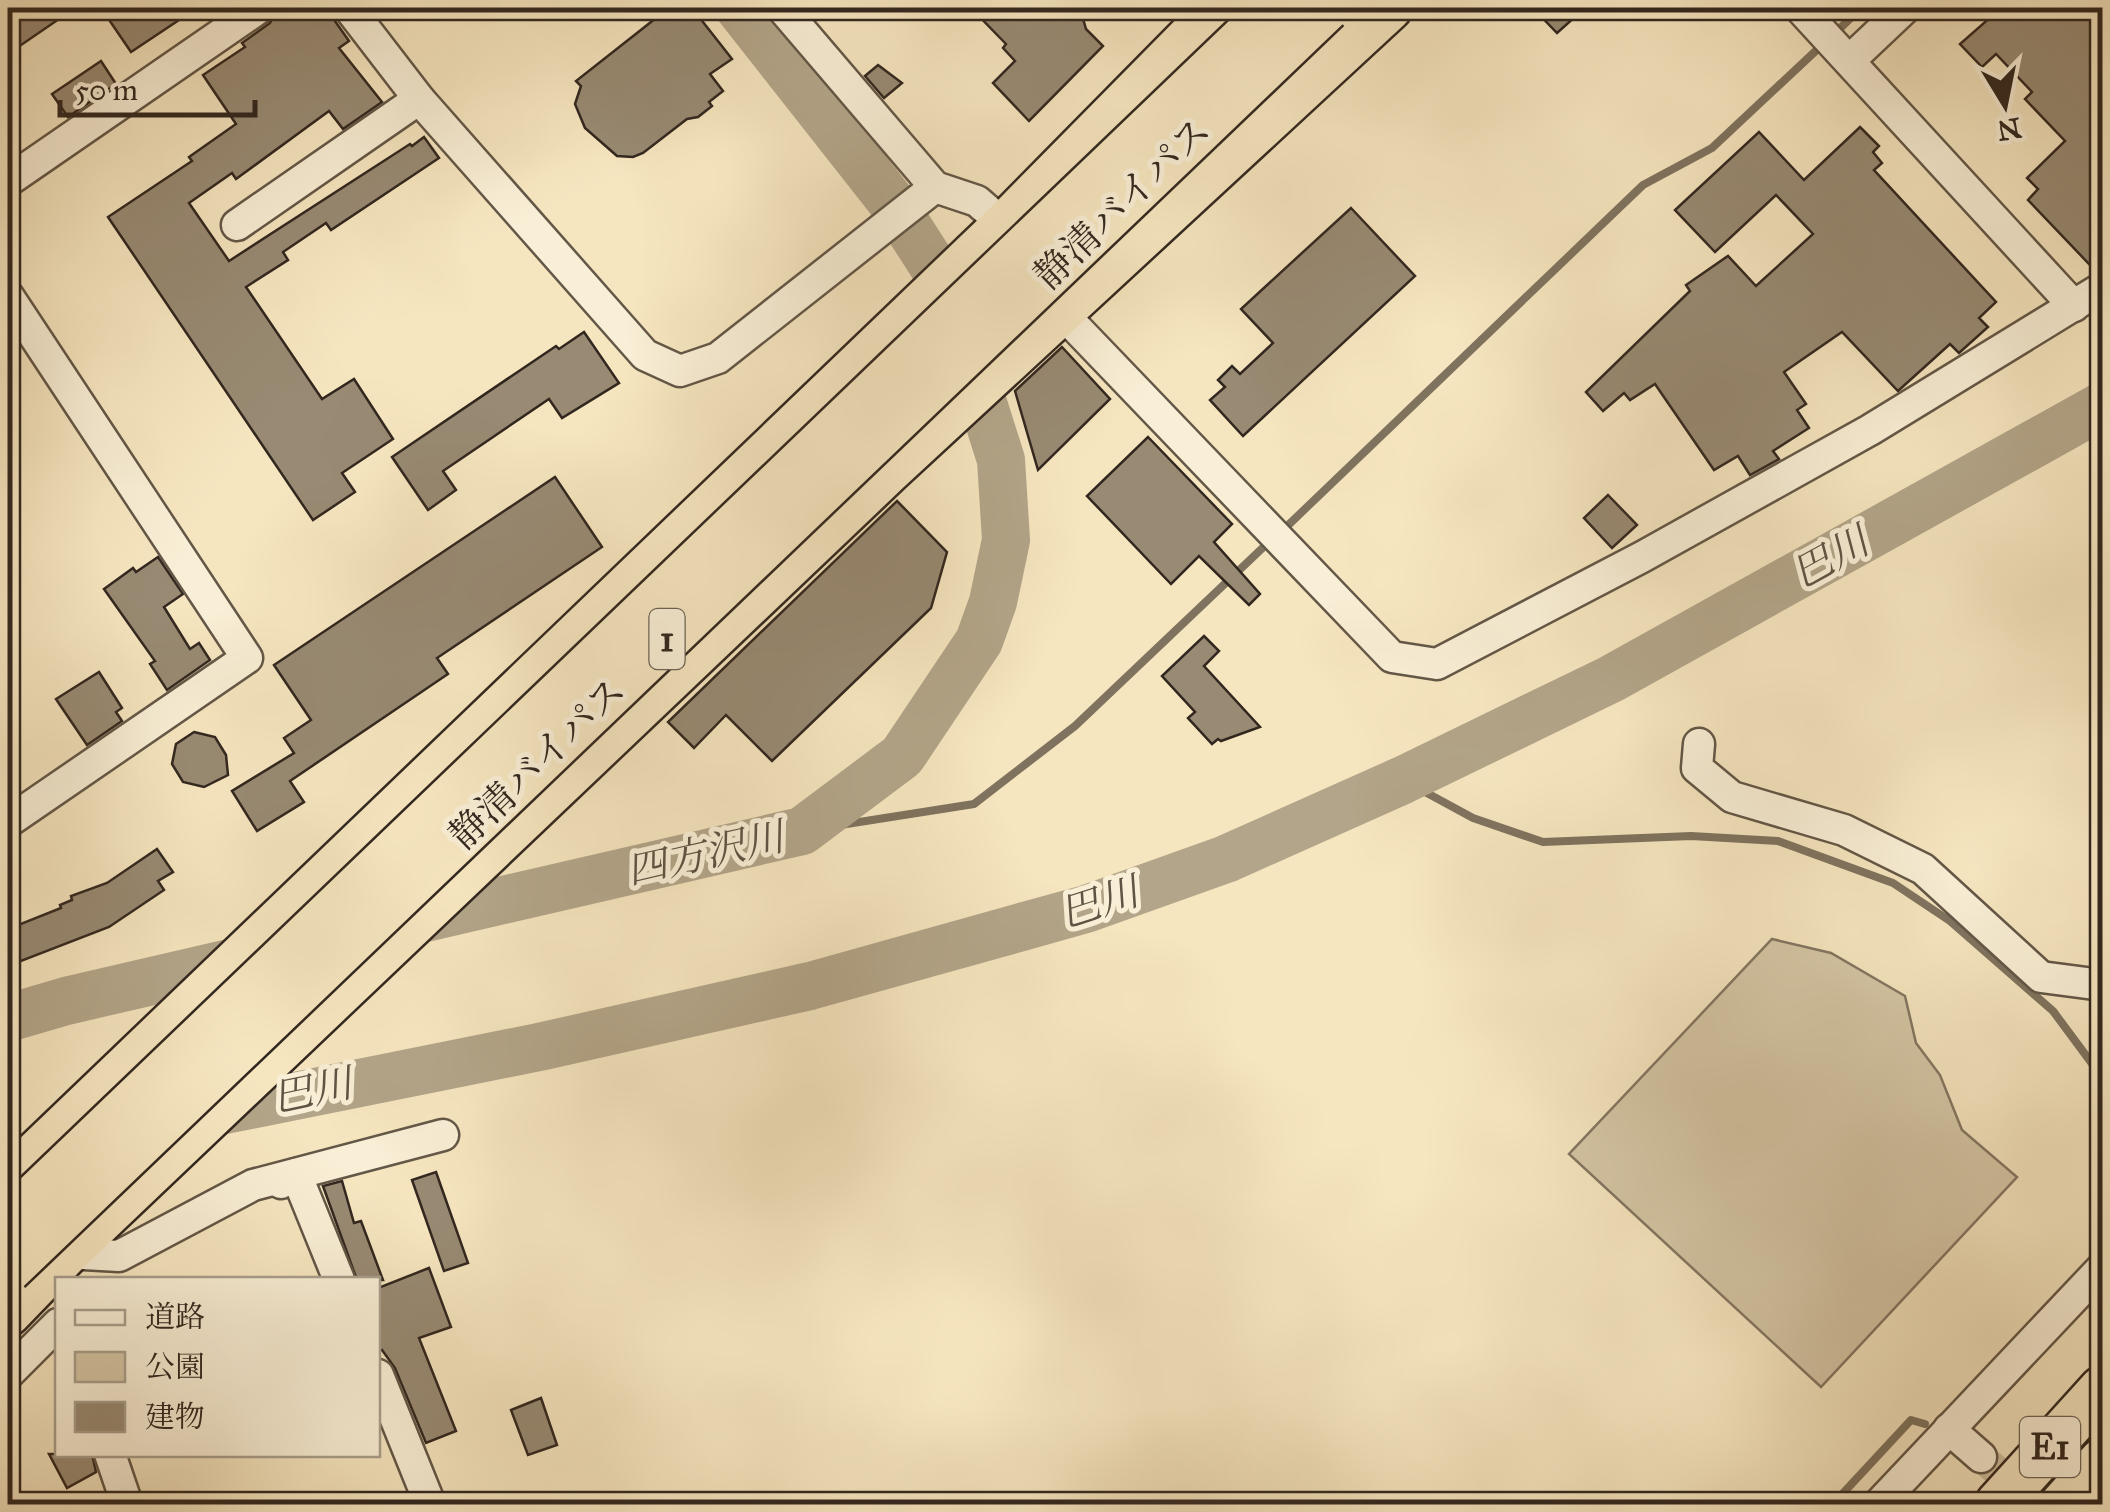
<svg xmlns="http://www.w3.org/2000/svg" width="2110" height="1512" font-family="'IM FELL Great Primer','Noto Serif JP',serif">
<rect width="100%" height="100%" fill="#f6e6c0"/>
<filter id="stains"><feTurbulence type="fractalNoise" baseFrequency=".002" numOctaves="4"/><feColorMatrix values="0 0 0 0 .2 0 0 0 0 .09 0 0 0 0 .02 0 0 0 .5 -.17"/></filter>
<radialGradient id="worn" r=".72"><stop offset=".6" stop-color="#630" stop-opacity="0"/><stop offset="1" stop-color="#630" stop-opacity=".3"/></radialGradient>
<polygon fill="#d5c6a5" stroke="#847662" stroke-width="2.5" points="1772,939 1831,953 1905,996 1916,1043 1940,1075 1962,1130 2017,1177 1821,1387 1569,1154"/>
<g fill="none" stroke-linecap="round" stroke-linejoin="round">
<g stroke="#7f735f" stroke-width="8">
<polyline points="1833,35 1861,8"/>
<polyline points="1281,532 1643,185 1712,148 1822,45"/>
<polyline points="1403,780 1473,818 1543,842 1691,836 1778,841 1893,883 1950,921 2053,1011 2102,1077"/>
<polyline points="802,831 974,804 1075,726 1270,541"/>
<polyline points="1833,1504 1911,1420 1925,1424"/>
</g>
<g stroke="#b3a589" stroke-width="48">
<polyline points="399,924 802,831 902,756 979,641 993,602 1006,540 1001,460 946,286 894,205 739,8"/>
<polyline points="8,1018 66,1001 256,957"/>
<polyline points="195,1116 539,1047 810,986 1086,909 1226,859 1403,780 1611,679 2102,406"/>
</g>
</g>
<g fill="#988a73" stroke="#32271f" stroke-width="2.5">
<polygon points="8,8 75,8 8,54"/>
<polygon points="101,8 197,8 131,52"/>
<polygon points="278,8 321,8 327,16 330,14 349,41 339,48 382,102 343,129 329,111 236,179 232,173 189,203 229,261 410,144 412,146 424,137 439,158 331,230 326,223 283,252 288,260 246,287 322,399 354,379 393,439 342,473 355,492 313,520 108,217 192,161 189,157 236,124 203,75 245,47 242,43 270,23"/>
<polygon points="647,8 692,8 732,59 710,74 723,91 709,102 712,106 698,117 687,119 643,153 633,157 617,156 585,128 575,104 581,86 576,81 656,18"/>
<polygon points="971,8 1080,8 1086,29 1103,46 1029,121 993,83 1015,61 1003,48 1006,44"/>
<polygon points="1533,8 1585,8 1557,33"/>
<polygon points="2001,8 2102,8 2102,252 2089,264 2028,200 2038,189 2027,178 2065,141 2025,99 2032,92 1996,54 1982,67 1960,44"/>
<polygon points="101,61 116,84 68,117 52,94"/>
<polygon points="878,65 902,83 884,98 865,76"/>
<polygon points="1860,127 1879,146 1873,152 1882,163 1874,170 1996,302 1979,318 1988,327 1959,353 1950,344 1898,391 1842,332 1784,372 1806,404 1797,410 1809,428 1773,451 1779,459 1750,475 1738,456 1714,470 1655,384 1630,400 1624,393 1603,411 1586,392 1690,291 1686,285 1728,256 1756,286 1813,234 1776,195 1715,252 1675,210 1759,132 1804,180"/>
<polygon points="1351,208 1415,276 1243,436 1210,400 1225,387 1218,380 1232,366 1240,374 1273,343 1241,309"/>
<polygon points="584,332 619,383 562,418 549,399 443,471 456,490 428,510 392,457 556,346 559,349"/>
<polygon points="1062,347 1110,399 1038,470 1015,391"/>
<polygon points="1148,437 1232,524 1214,542 1260,594 1249,605 1199,556 1171,584 1087,496"/>
<polygon points="555,477 602,547 437,658 448,674 290,781 304,802 257,831 232,791 294,753 284,738 311,720 274,665"/>
<polygon points="1608,495 1637,525 1612,548 1584,518"/>
<polygon points="897,501 947,552 931,608 772,761 726,715 694,748 668,722"/>
<polygon points="158,557 183,594 164,607 190,649 199,643 210,660 167,690 150,664 155,661 104,589 133,568 136,572"/>
<polygon points="1204,636 1219,651 1204,666 1260,727 1221,741 1218,739 1212,744 1188,718 1195,712 1162,676"/>
<polygon points="99,672 122,708 116,712 122,721 87,745 56,699"/>
<polygon points="194,732 215,737 226,755 228,775 204,787 183,782 172,764 176,744"/>
<polygon points="157,849 173,872 158,881 164,890 109,927 8,966 8,929 61,908 60,905 72,900 71,896 107,883"/>
<polygon points="436,1172 468,1263 444,1271 412,1180"/>
<polygon points="342,1181 354,1223 361,1221 383,1280 357,1280 323,1186"/>
<polygon points="429,1268 451,1327 419,1338 456,1431 426,1443 395,1368 382,1350 378,1351 378,1288"/>
<polygon points="541,1398 557,1445 528,1455 511,1410"/>
<polygon points="49,1454 92,1454 96,1472 67,1488"/>
</g>
<g fill="none" stroke-linecap="round" stroke-linejoin="round">
<polyline stroke="#cfc0a0" stroke-width="30" stroke-dasharray="30 15" stroke-linecap="butt" points="1981,1457 2036,1504"/>
<g stroke="#635747" stroke-width="35">
<g id="minor">
<polyline points="349,8 419,99 645,355 680,371 718,358 935,187"/>
<polyline points="782,8 935,187 977,201 1016,235"/>
<polyline points="1800,8 2074,306"/>
<polyline points="1850,60 1905,8"/>
<polyline points="8,181 259,8"/>
<polyline points="237,225 419,99"/>
<polyline points="8,296 247,658 8,822"/>
<polyline points="1060,311 1392,657 1437,664 1642,557 1870,430 2102,288"/>
<polyline points="1699,744 1697,768 1732,797 1844,830 1923,869 2041,977 2102,985"/>
<polyline points="281,1183 296,1174 339,1280"/>
<polyline points="66,1253 119,1256 253,1185 443,1135"/>
<polyline points="8,1374 58,1324"/>
<polyline points="378,1375 430,1504"/>
<polyline points="1949,1429 1981,1457"/>
<polyline points="110,1454 127,1504"/>
<polyline points="1879,1504 2102,1268"/>
</g>
</g>
<g stroke="#32271f" stroke-width="50">
<g id="highway">
<polyline points="8,1181 1006,224 1219,8"/>
<polyline points="8,1313 66,1253 887,472 1389,8"/>
<polyline points="1998,1504 2102,1389"/>
<polyline points="2063,1504 2102,1461"/>
</g>
</g>
<use href="#minor" stroke="#f9efd6" stroke-width="30"/>
<use href="#highway" stroke="#f6e6c0" stroke-width="45"/>
<g stroke="#32271f" stroke-width="50" stroke-linecap="butt">
<g id="highway-bridge">
<polyline points="8,1222 1275,8"/>
<polyline points="8,1270 1327,8"/>
</g>
</g>
<use href="#highway-bridge" stroke="#f6e6c0" stroke-width="45"/>
</g>
<g text-anchor="middle" stroke-width="10" stroke-linejoin="round" paint-order="stroke">
<g fill="#f9efd6" stroke="#6e6356" stroke-width="2.5">
<rect x="649.5" y="609" width="35" height="60" rx="8"/>
<rect x="2020" y="1417" width="60" height="60" rx="8"/>
</g>
<g font-size="35" font-weight="bold" fill="#32271f">
<text x="667" y="651">1</text>
<text x="2050" y="1459">E1</text>
</g>
<g font-size="38" fill="#32271f" stroke="#f9efd6">
<text transform="translate(1122 203) rotate(-44)" y="13">静清バイパス</text>
<text transform="translate(537 763) rotate(-44)" y="13">静清バイパス</text>
</g>
<g font-size="40" font-style="italic" fill="#5f5344" stroke="#f9efd6">
<text transform="translate(1830 557) rotate(-29)" y="14">巴川</text>
<text transform="translate(705 853) rotate(-13)" y="14">四方沢川</text>
<text transform="translate(1099 902) rotate(-18)" y="14">巴川</text>
<text transform="translate(312 1090) rotate(-12)" y="14">巴川</text>
</g>
</g>
<rect width="2110" height="1512" fill="none" stroke="#f6e6c0" stroke-width="40"/>
<rect x="10" y="10" width="2090" height="1492" fill="none" stroke="#32271f" stroke-width="5"/>
<rect x="20" y="20" width="2070" height="1472" fill="none" stroke="#32271f" stroke-width="2.5"/>
<rect x="55" y="1277" width="325" height="180" fill="#f9efd6" stroke="#a99f8d" stroke-width="2.5"/>
<rect x="75" y="1310" width="50" height="15" fill="#f9efd6" stroke="#a99f8d" stroke-width="2.5"/>
<text x="145" y="1327" font-size="30" fill="#32271f">道路</text>
<rect x="75" y="1352" width="50" height="30" fill="#d5c6a5" stroke="#a99f8d" stroke-width="2.5"/>
<text x="145" y="1377" font-size="30" fill="#32271f">公園</text>
<rect x="75" y="1402" width="50" height="30" fill="#988a73" stroke="#a99f8d" stroke-width="2.5"/>
<text x="145" y="1427" font-size="30" fill="#32271f">建物</text>
<g transform="translate(2005 105) rotate(170)" stroke="#f9efd6" stroke-width="8" paint-order="stroke">
<path d="M0-8L18 38L0 25L-18 38Z" fill="#32271f"/>
<text y="-15" font-size="28" font-weight="bold" text-anchor="middle" fill="#32271f">N</text>
</g>
<path d="M60 100v15h195v-15" fill="none" stroke="#32271f" stroke-width="5"/>
<text x="75" y="100" font-size="30" fill="#32271f" stroke="#f9efd6" stroke-width="8" paint-order="stroke">50 m</text>
<rect width="100%" height="100%" filter="url(#stains)"/>
<rect width="100%" height="100%" fill="url(#worn)"/>
</svg>
